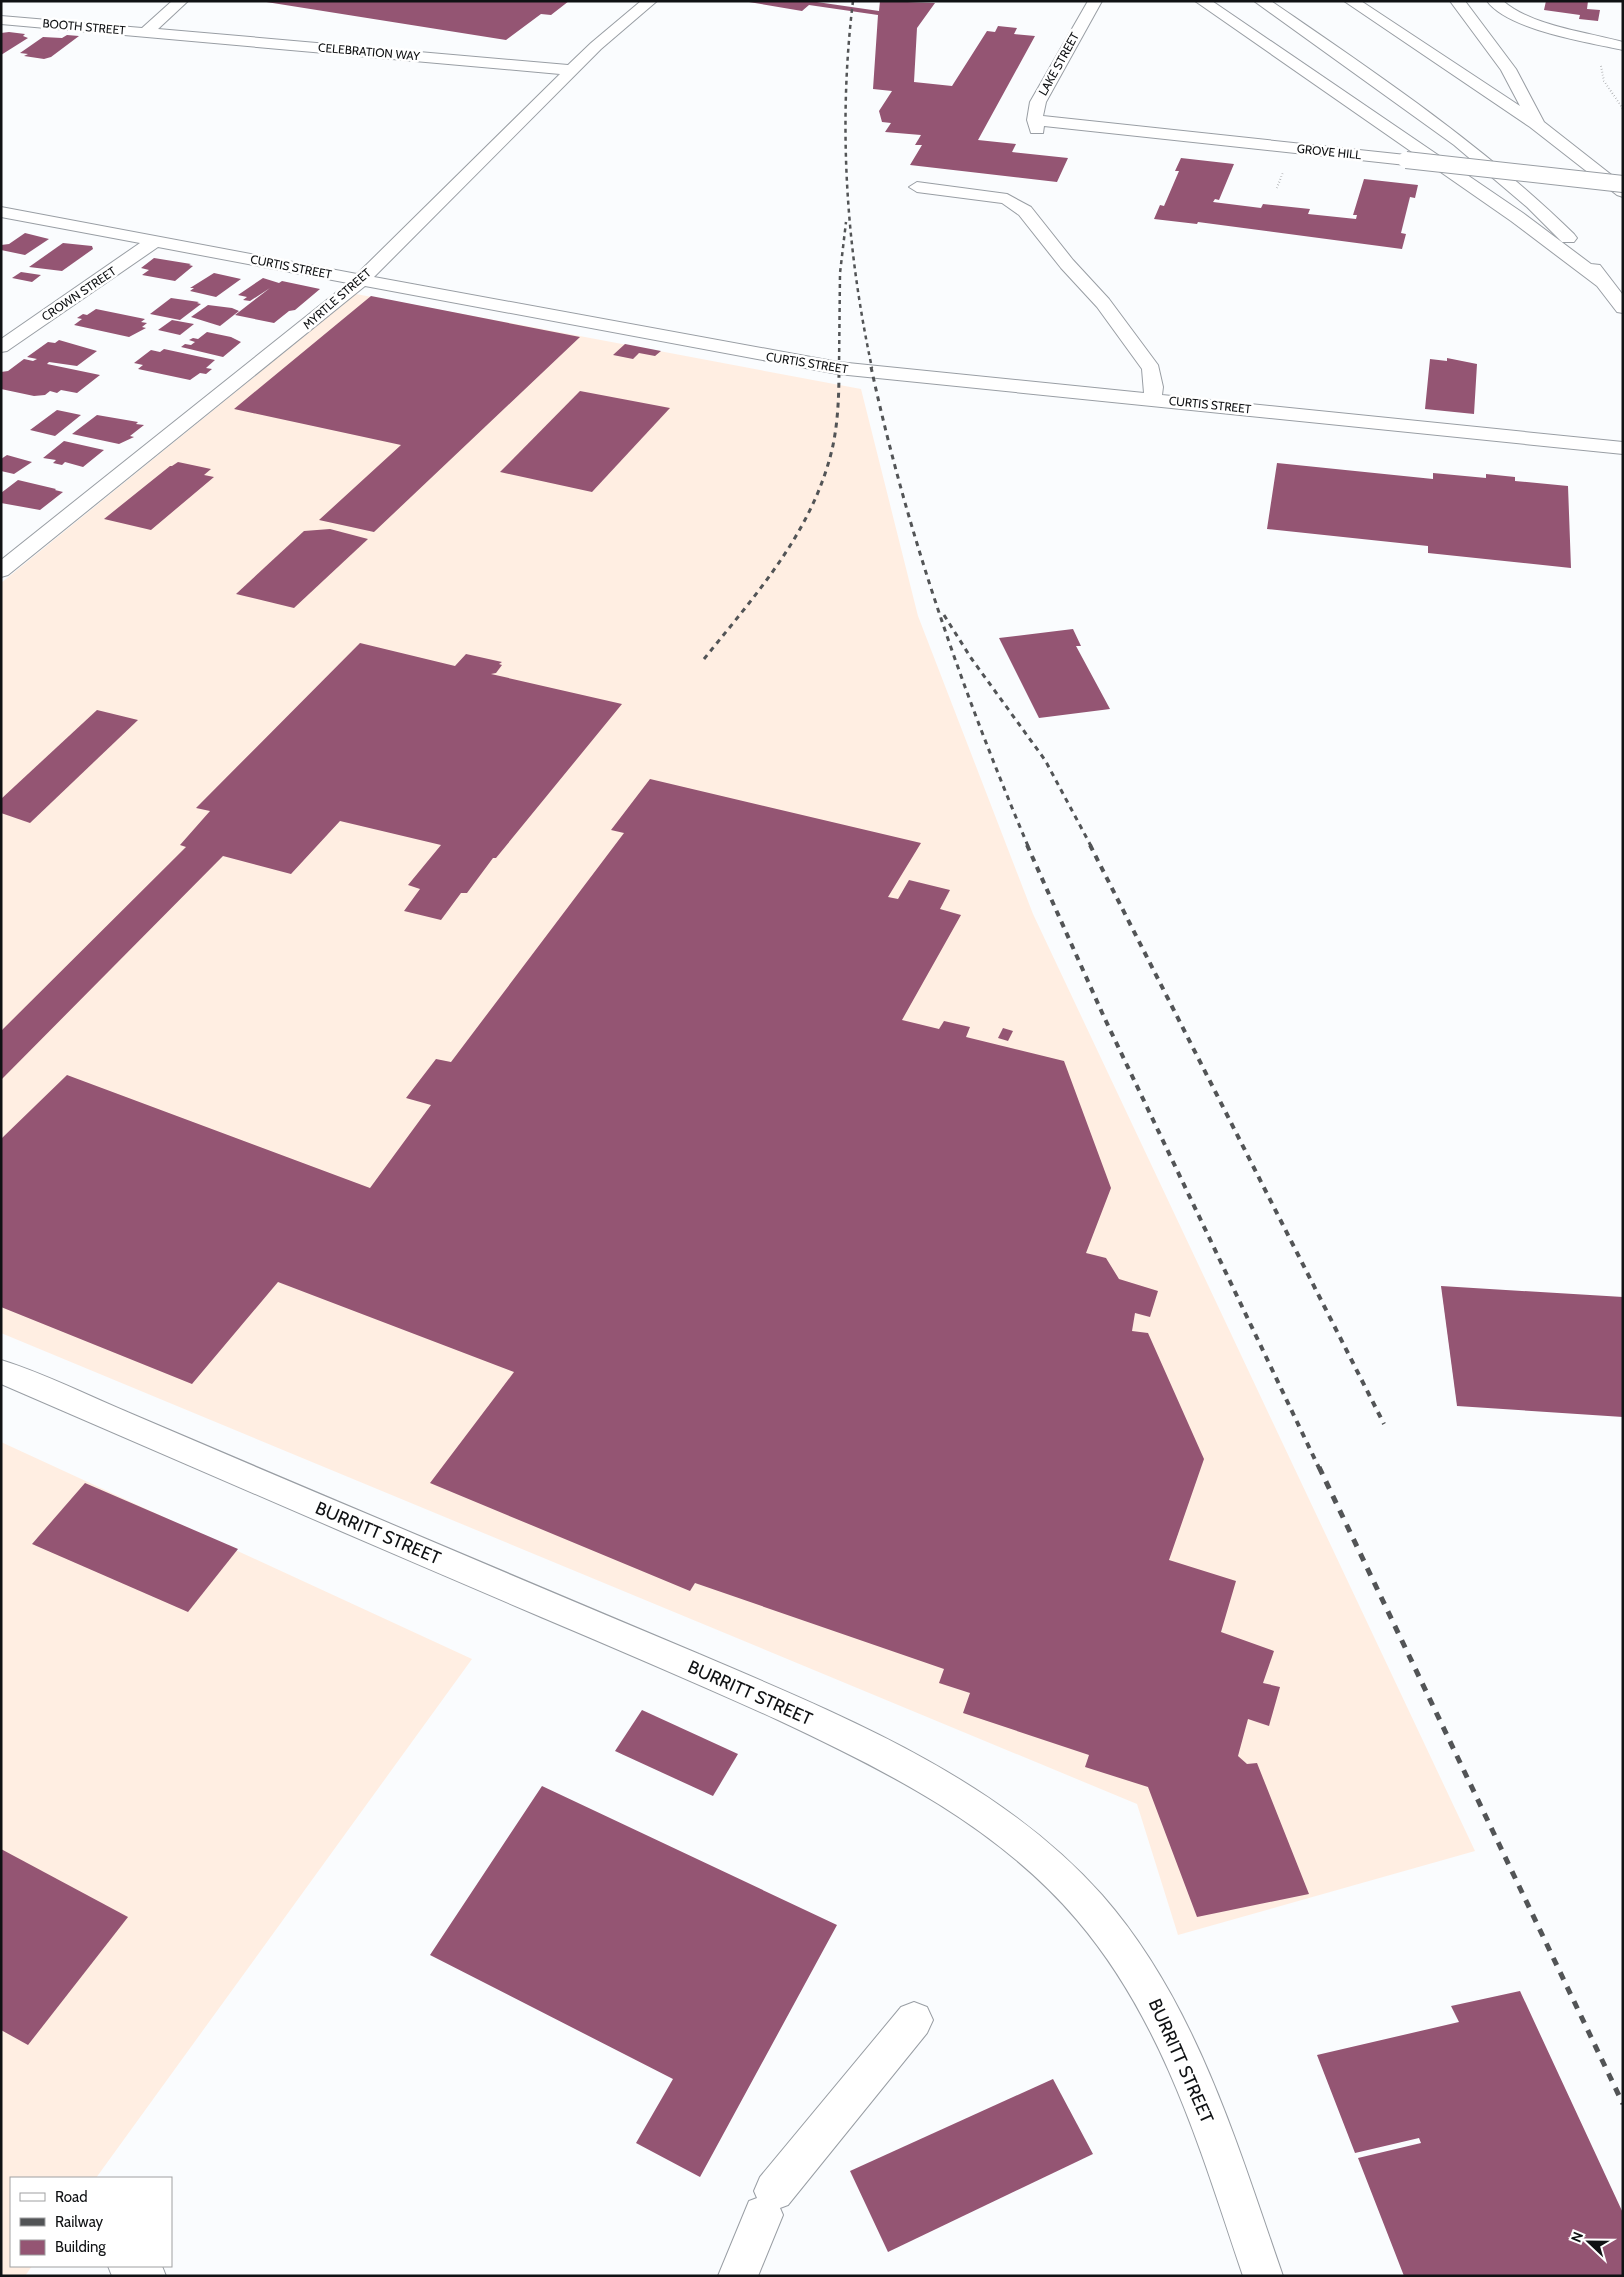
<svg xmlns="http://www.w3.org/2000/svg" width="1624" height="2277" font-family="Cabin,sans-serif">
<rect width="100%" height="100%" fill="#fafcfe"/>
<g fill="#ffeee2">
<polygon points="356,294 861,389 918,616 1033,914 1475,1851 1178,1935 1137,1804 1,1333 1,583"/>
<polygon points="1,1442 472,1659 96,2178 11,2178 11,2266 32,2266 25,2276 1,2276"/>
</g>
<g fill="#945573">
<polygon points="260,1 569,1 551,15 541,14 506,40"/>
<polygon points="743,1 810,1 879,11 880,1 935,3 917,28 914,82 952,86 987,31 995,32 998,26 1017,28 1014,34 1035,36 978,140 1016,144 1012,152 1068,158 1057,182 910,165 922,145 915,145 921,135 885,132 891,123 882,122 879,111 892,91 873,89 878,15 809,5 802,11"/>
<polygon points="1546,1 1588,1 1587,9 1600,10 1598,21 1579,19 1580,15 1544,10"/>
<polygon points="9,32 25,34 23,36 28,38 1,55 1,33"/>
<polygon points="67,35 79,36 51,57 44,59 24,56 28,54 20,53 43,37 62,38"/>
<polygon points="1181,158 1234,164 1219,200 1215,199 1213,202 1261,208 1263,204 1310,209 1308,214 1356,219 1357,215 1353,215 1364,179 1418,185 1415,198 1410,197 1401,233 1406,234 1402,249 1198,222 1197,224 1154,219 1160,205 1164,206 1179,171 1175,171"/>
<polygon points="25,233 49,239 25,255 1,250 1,245 9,244"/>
<polygon points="63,243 92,246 93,249 62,271 29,267"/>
<polygon points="154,258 191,264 189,265 193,266 175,281 142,275 149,270 141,268"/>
<polygon points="21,272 41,275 32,282 12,278"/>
<polygon points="214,273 241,279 216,297 190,291 194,288 190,288"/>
<polygon points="263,278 279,283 282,281 320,289 295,310 289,311 274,323 235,315 270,288 250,301 243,300 247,297 238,295"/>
<polygon points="371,296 580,337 374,532 319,520 401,445 234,409"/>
<polygon points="171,298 199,302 197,303 201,304 180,320 150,314"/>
<polygon points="208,305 232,308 239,311 220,326 191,317"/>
<polygon points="96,309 145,319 141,322 147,323 142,327 146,328 129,337 74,325 82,319 77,318 83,314 87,315"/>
<polygon points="172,320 194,324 180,335 158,330"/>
<polygon points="207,332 231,337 241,342 223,357 181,347 185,344 191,345 195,342 189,340 193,338 198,339"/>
<polygon points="59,340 97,351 77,366 49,362 47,364 100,375 77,393 61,390 57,393 50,391 45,395 34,396 1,389 1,372 8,371 24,359 33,361 37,359 27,357 48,342 55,343"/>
<polygon points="625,344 661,351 655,356 639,353 633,359 613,355"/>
<polygon points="164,349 215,360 206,368 212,369 206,374 200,373 190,380 138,369 143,365 134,363 151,350 160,352"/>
<polygon points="1447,358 1477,364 1474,414 1425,409 1430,359 1447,361"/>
<polygon points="580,391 670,408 592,492 500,472"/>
<polygon points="57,410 81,415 55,436 30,430"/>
<polygon points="97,415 138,422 136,424 144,425 130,436 134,437 119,444 72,434"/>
<polygon points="64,441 104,450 83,467 65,462 62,465 53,463 56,460 43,458"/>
<polygon points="7,455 32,462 14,474 1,471 1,459"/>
<polygon points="178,462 211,469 204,475 214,477 151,530 104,519 170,466 172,466"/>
<polygon points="1277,463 1433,479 1433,473 1486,478 1486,474 1515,477 1515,481 1568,486 1571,568 1428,553 1428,546 1267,529"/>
<polygon points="18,480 56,489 55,490 63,492 40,510 1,503 1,493"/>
<polygon points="330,529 368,539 294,608 236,594 304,531"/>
<polygon points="1073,629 1081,646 1076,646 1110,709 1039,718 999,638"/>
<polygon points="360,643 455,666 466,654 502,662 499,664 502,665 496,673 491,674 622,704 496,858 493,858 467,893 461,893 441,920 404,911 420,889 408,885 441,845 340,821 291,874 223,856 1,1080 1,1031 186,847 180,845 210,811 196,808"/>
<polygon points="97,710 138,720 30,823 1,813 1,799"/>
<polygon points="650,779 921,843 888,897 898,899 909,880 950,890 940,909 961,915 902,1020 939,1029 944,1021 970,1027 966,1037 1064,1061 1111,1188 1086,1253 1106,1258 1119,1279 1158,1291 1150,1317 1135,1313 1132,1331 1148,1333 1204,1459 1169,1560 1236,1581 1221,1632 1274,1651 1263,1683 1280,1687 1269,1726 1248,1719 1238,1756 1247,1764 1257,1763 1309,1894 1197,1917 1148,1787 1085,1767 1089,1755 963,1713 970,1693 939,1683 944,1669 695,1583 690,1591 430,1483 514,1372 278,1282 192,1384 1,1307 1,1139 67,1075 370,1188 431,1105 406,1098 436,1059 451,1062 624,833 611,830"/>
<polygon points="1003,1028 1013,1031 1008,1041 998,1038"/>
<polygon points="1441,1286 1623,1297 1623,1417 1457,1406"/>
<polygon points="85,1483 238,1549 188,1612 32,1544"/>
<polygon points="642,1710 738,1754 713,1796 615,1751"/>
<polygon points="542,1786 837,1925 700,2177 636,2143 673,2079 430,1955"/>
<polygon points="1,1849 128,1917 28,2045 1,2030"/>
<polygon points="1520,1991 1623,2213 1623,2276 1404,2276 1358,2158 1421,2143 1419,2138 1355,2153 1317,2055 1459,2022 1451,2006"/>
<polygon points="1053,2079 1093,2154 888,2252 850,2171"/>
</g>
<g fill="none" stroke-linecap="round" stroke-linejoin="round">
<g stroke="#999ea4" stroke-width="2">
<g id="minor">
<polygon points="172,1 188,1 158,29 568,65 591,43 641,1 657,1 601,49 374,277 838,362 1144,393 1142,369 1097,307 1061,268 1019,215 1002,203 917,192 909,187 917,182 1007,194 1031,207 1073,260 1109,299 1158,365 1163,387 1162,395 1623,442 1623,454 838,374 365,286 8,575 1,577 1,560 348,283 158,247 7,351 1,352 1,339 140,243 1,217 1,207 357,274 560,74 1,24 1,16 142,28"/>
<polygon points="1088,1 1102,1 1046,102 1043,116 1406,155 1414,160 1406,165 1044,126 1043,133 1031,133 1027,120 1030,102"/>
<path d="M1487,1H1503C1532,26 1586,32 1623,42V50C1587,42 1508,30 1487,1Z"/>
<path d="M1,1360C46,1374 89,1396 132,1414C216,1450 300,1486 384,1521C489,1566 594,1610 699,1654C841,1715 997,1777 1102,1895C1196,2002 1237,2144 1283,2276H1243C1201,2152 1164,2022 1077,1920C998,1827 887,1771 778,1720C697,1683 616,1649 534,1614C356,1538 179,1461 1,1384Z"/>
<polygon points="914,2002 927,2007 933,2020 927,2033 788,2205 780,2208 783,2215 758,2276 718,2276 749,2201 757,2198 754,2191 760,2177 901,2007"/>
<polygon points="108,2266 162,2266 166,2276 112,2276"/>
</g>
</g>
<g stroke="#999ea4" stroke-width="2">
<g id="highway">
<polygon points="1195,1 1212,1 1523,213 1591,264 1600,265 1623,295 1623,313 1617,312 1597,286 1511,221"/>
<path d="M1254,1H1271C1377,74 1482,144 1574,234L1577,238L1574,242H1562L1527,207L1454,145Z"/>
<polygon points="1344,1 1361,1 1520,106 1501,70 1450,1 1465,1 1516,69 1544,122 1623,184 1623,197 1617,195 1530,127"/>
</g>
</g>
<g stroke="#8d8f91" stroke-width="2" stroke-dasharray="0.5 2.5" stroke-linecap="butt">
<polyline points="1601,66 1604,81 1623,109"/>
<polyline points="1277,188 1283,172"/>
</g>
<use href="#minor" fill="#fff" fill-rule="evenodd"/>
<use href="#highway" fill="#fff" fill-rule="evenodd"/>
<g stroke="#525456" stroke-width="2.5" stroke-dasharray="4 4" stroke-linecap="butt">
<path d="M853,1C838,124 846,247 872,368"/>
<polyline points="839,368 840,273 846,222"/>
</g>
<g stroke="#525456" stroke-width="3" stroke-dasharray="5 5" stroke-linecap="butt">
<path d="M871,367C907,533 962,690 1028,846"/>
<polyline points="944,615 971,658 1045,760 1091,846"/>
<path d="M704,659C753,598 807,538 829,461C838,431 839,398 839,367"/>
</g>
<g stroke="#525456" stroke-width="4" stroke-dasharray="6 6" stroke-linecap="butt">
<polyline points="1027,845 1104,1017 1319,1468"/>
<polyline points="1090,845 1384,1424"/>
</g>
<polyline stroke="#525456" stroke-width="5" stroke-dasharray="8 8" stroke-linecap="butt" points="1319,1467 1623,2104"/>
<g stroke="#999ea4" stroke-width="18" stroke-linecap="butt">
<polyline id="minor-bridge" points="1406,160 1623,184"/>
</g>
<use href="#minor-bridge" stroke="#fff" stroke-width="16"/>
</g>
<g text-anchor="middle" stroke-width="5" stroke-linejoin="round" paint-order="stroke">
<g font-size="12" fill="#101214" stroke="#fff">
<text transform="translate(84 27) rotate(5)" y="4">BOOTH STREET</text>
<text transform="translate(369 52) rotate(5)" y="4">CELEBRATION WAY</text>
<text transform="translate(1059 64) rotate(-61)" y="4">LAKE STREET</text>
<text transform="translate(1329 152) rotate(6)" y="4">GROVE HILL</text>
<text transform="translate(291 267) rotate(11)" y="4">CURTIS STREET</text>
<text transform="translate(79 294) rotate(-34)" y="4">CROWN STREET</text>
<text transform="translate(337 299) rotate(-41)" y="4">MYRTLE STREET</text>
<text transform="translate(807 363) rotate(9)" y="4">CURTIS STREET</text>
<text transform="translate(1210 405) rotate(6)" y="4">CURTIS STREET</text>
</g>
<g font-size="18" fill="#101214" stroke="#fff">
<text transform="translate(378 1533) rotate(23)" y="6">BURRITT STREET</text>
<text transform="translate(750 1693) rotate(24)" y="6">BURRITT STREET</text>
<text transform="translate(1181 2061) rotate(66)" y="6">BURRITT STREET</text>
</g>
</g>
<rect width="1624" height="2277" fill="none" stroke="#101214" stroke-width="5"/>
<rect x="10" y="2177" width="162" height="90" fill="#ffffff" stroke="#9fa0a1"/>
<rect x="20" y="2193" width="25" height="8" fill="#ffffff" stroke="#9fa0a1"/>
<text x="55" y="2202" font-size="15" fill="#101214">Road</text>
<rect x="20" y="2218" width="25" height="8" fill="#525456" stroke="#9fa0a1"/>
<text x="55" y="2227" font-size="15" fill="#101214">Railway</text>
<rect x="20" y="2240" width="25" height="15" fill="#945573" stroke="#9fa0a1"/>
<text x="55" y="2252" font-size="15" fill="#101214">Building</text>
<g transform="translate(1589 2242) rotate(292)" stroke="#ffffff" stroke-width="4" paint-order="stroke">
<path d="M0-4L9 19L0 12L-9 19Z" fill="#101214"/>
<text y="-8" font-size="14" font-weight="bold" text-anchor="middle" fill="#101214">N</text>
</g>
</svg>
